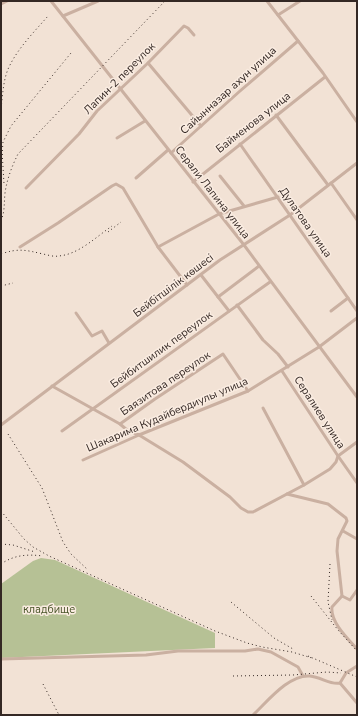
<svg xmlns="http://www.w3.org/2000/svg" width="358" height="716" font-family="'Nunito Sans',sans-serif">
<rect width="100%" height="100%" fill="#f2e2d5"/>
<polygon fill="#b6c195" points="41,558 55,560 215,633 215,648 1,658 1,584 33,561"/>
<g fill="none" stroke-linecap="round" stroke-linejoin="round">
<g stroke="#cab0a1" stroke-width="3">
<polyline points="51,1 244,245 357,397"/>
<polyline points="267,1 323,73 357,122"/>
<polyline points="1,4 7,1"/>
<polyline points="278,15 300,1"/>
<polyline points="63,16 98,1"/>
<polyline points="148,63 201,126"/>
<polyline points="276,115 328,185"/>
<polyline points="117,138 145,121"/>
<polyline points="240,144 357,311"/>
<polyline points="171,153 240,91 298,41"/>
<polyline points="220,176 244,206"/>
<polyline points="136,178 168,150"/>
<polyline points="193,182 325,77"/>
<polyline points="331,183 357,220"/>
<polyline points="26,188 79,134 97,111 148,63 184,26 188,28 194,35"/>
<polyline points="20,247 58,223 112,186 116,184 123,188 158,247 187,285"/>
<polyline points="158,247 219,214 278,197"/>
<polyline points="201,275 229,311"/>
<polyline points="218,297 259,266"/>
<polyline points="237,305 263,340 278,354 288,367"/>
<polyline points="331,311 348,298"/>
<polyline points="76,313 92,336 102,331 109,343"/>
<polyline points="282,371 338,456 357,483"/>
<polyline points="52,386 120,424 127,430 139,435 183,462 230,497 241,508 248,512 253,512 304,485 330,469 336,462 338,456 357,442"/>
<polyline points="263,408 304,485"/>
<polyline points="120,424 155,399 223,354 248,391"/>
<polyline points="1,425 220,260 290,215 357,163"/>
<polyline points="62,431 270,282"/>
<polyline points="83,460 139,435 248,391 319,347 357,318"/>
<polyline points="287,494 328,504 346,518 347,521 338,539 337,551 342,596 350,600 357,590"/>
<polyline points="343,531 357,539"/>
<path d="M342,596L332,607C330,622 348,639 357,649"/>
<polyline points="1,659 146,655 178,651 245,651 258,649 271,652 298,667 303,676"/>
<polyline points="340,683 357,703"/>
<path d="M253,715C267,702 289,674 310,676C321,677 330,685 340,683L346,673L357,666"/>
</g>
<g stroke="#342824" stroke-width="1" stroke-dasharray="1 3" stroke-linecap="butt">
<path d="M1,108C3,94 3,78 10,65C19,47 35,31 48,16"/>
<polyline points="2,150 4,184"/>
<polyline points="2,155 3,142 11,126 71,53"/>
<path d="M1,221C5,211 4,203 5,193C7,179 12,166 18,154L165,1"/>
<polyline points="108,232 121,222"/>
<path d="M1,254C18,248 26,250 43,254C48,255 54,257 58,256C78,255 96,237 112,226"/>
<polyline points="1,286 13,283"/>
<polyline points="8,434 42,488 63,542 71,554 88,570"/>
<polyline points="1,511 24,539 33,547 49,556 215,631 247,643 262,647 292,652 312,658"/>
<polyline points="1,544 13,545 35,552"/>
<path d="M1,564C14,555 27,554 43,556"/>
<polyline points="330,564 328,602 332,620"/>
<polyline points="311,596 338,630 357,651"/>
<polyline points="231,602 274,638 293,649"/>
<polyline points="308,656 357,677"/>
<polyline points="233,676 293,675 327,672 341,673"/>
<polyline points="43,684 59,715"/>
</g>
</g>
<g text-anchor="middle" stroke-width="3" stroke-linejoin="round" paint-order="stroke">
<g font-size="11" fill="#342824" stroke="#faece1">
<text transform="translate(119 78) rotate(-45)" y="4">Лапин-2 переулок</text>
<text transform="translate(228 90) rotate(-42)" y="4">Сайынназар ахун улица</text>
<text transform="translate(253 122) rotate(-38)" y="4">Байменова улица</text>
<text transform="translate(213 192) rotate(52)" y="4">Серали Лапина улица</text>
<text transform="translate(306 222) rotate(55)" y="4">Дулатова улица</text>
<text transform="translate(173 285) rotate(-37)" y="4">Бейбітшілік көшесі</text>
<text transform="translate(161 349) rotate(-36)" y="4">Бейбитшилик переулок</text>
<text transform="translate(165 383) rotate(-34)" y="4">Баязитова переулок</text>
<text transform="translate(320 412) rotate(57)" y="4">Сералиев улица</text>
<text transform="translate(167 414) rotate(-23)" y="4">Шакарима Кудайбердиулы улица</text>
</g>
<g font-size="11" fill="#475327" stroke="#faece1">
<text x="49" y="613">кладбище</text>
</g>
</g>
<rect width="358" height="716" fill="none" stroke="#342824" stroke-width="4"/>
</svg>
